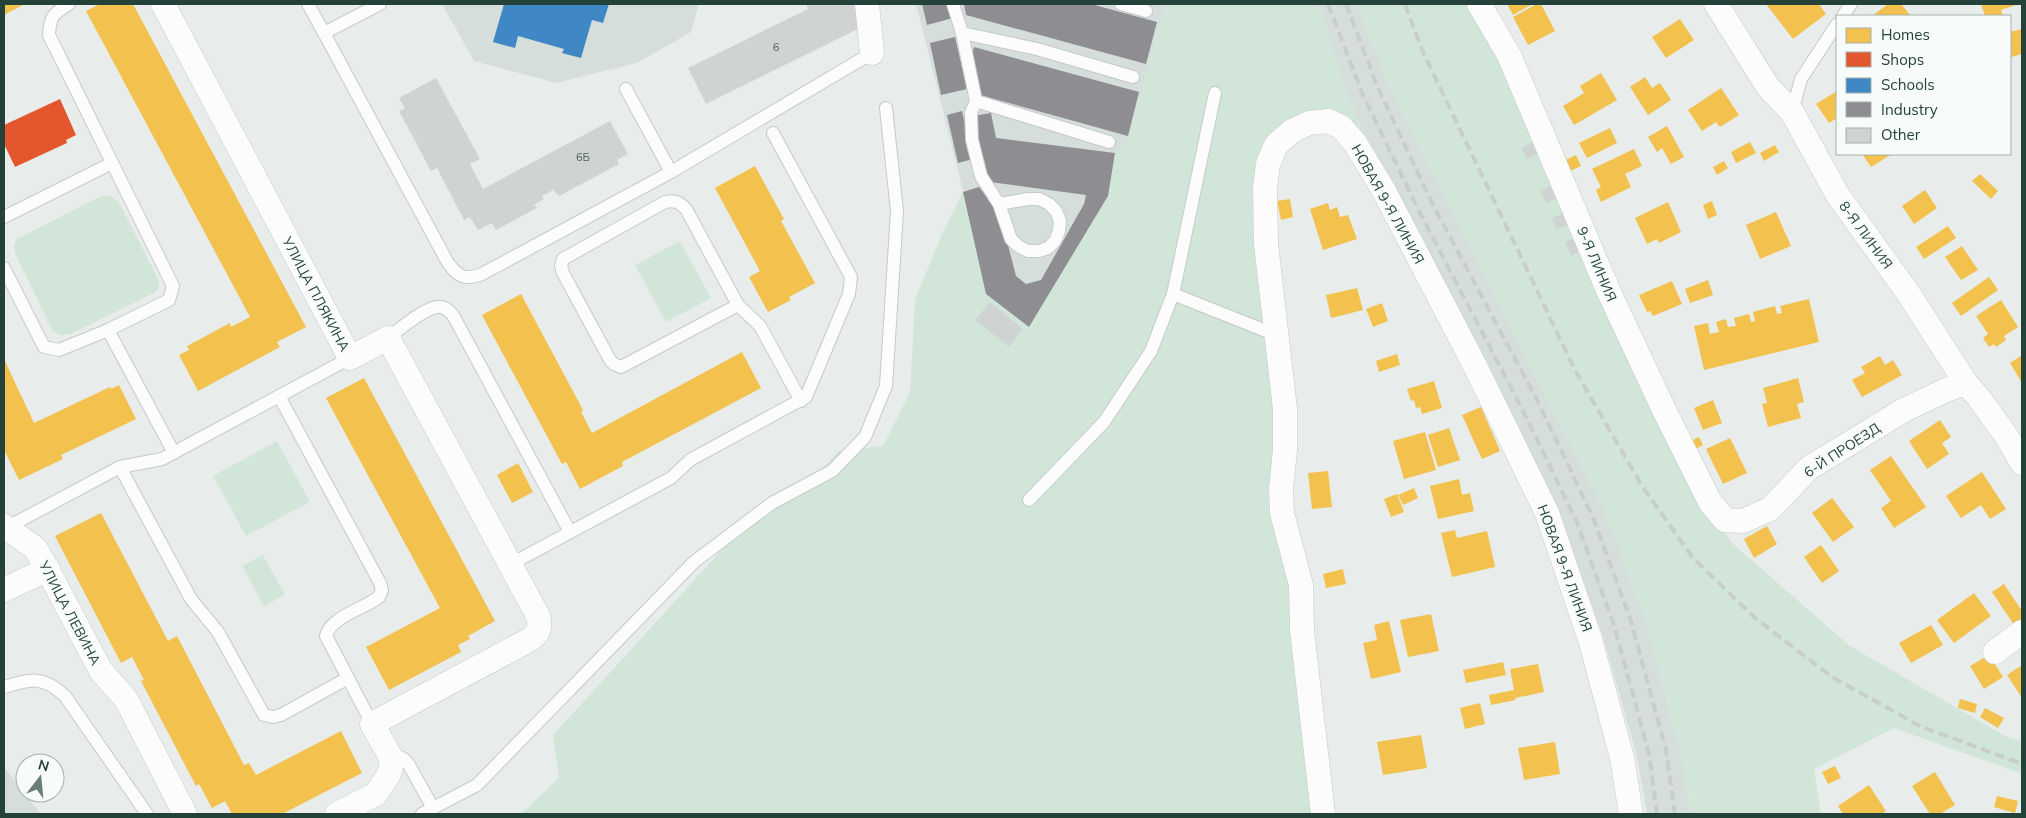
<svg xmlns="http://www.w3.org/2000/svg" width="2026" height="818" font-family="Mulish,sans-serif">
<rect width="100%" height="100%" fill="#e8edeb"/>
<g fill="#d6dedb">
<polygon points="442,4 699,4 691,32 637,63 556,83 474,61"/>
<polygon points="916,4 1165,4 1129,139 1115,154 1108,196 1029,327 986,294 970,219"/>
<polygon points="1318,4 1357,4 1389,86 1607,516 1646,621 1680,750 1691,814 1647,814 1636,753 1602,633 1556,512 1389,184 1349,99"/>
<polygon points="4,767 41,814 4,814"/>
</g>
<g fill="#d1e6d8">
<polygon points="1165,4 1318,4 1349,99 1389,184 1339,112 1318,111 1273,138 1294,587 1314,814 521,814 559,778 553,735 739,531 797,495 839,451 883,446 910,392 915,300 942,234 963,192 986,294 1029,326 1108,196 1115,153 1129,139"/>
<polygon points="1357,4 1474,4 1717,520 1732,543 1850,646 2007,737 2022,741 2022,774 1894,728 1814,769 1821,814 1691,814 1680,750 1646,621 1607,516 1389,86"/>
<polygon points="101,196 110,196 119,202 159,281 159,288 154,293 71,334 60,335 52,330 15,253 14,245 17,239"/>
<polygon points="680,241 711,298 666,322 635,265"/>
<polygon points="277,441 310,502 246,536 213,476"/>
<polygon points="263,555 285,595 264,606 242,566"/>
</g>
<g fill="#f2c14e">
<polygon points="4,4 25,4 4,15"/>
<polygon points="100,4 133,4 306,327 277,342 280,347 198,391 179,355 189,350 187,346 230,323 231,327 250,317 86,11"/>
<polygon points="1507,4 1530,4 1531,5 1513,15"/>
<polygon points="1537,4 1541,4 1555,31 1528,45 1513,17"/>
<polygon points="1766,4 1819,4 1826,14 1793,39"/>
<polygon points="1888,4 1901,4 1911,16 1872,16"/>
<polygon points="1981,4 2019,4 2001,10 2003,16 1985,16"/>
<polygon points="1680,19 1694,40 1666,58 1652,37"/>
<polygon points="2022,29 2022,54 2012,57 2010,47 2010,32"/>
<polygon points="1601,73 1617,100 1574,125 1563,106 1584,93 1580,86"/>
<polygon points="1645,77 1652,88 1660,83 1671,100 1648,115 1630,87"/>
<polygon points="1721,88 1739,115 1720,127 1716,122 1702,131 1688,110"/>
<polygon points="1837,91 1837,118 1829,123 1816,104"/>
<polygon points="1667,126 1684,157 1671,164 1662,148 1657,152 1648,137"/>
<polygon points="1610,128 1617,143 1587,158 1579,143"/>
<polygon points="1750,142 1756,153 1736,163 1731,152"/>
<polygon points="1775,145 1779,152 1764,161 1760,153"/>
<polygon points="1634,149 1642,166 1625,174 1631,187 1601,202 1596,190 1601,187 1592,169"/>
<polygon points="1862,154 1892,154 1871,167"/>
<polygon points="1576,155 1581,166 1568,172 1563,161"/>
<polygon points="1724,161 1728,168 1717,175 1713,167"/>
<polygon points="755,166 784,219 781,221 815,283 789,297 791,300 768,312 749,277 760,271 715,188"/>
<polygon points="1980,174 1998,191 1991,199 1972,181"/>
<polygon points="1925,190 1937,208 1914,224 1902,206"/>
<polygon points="1290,199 1293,217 1281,220 1277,201"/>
<polygon points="1712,201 1717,215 1708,219 1703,205"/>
<polygon points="1668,202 1681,232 1659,243 1657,239 1647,244 1635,218"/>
<polygon points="1328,203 1330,210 1337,207 1340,217 1348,215 1357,239 1323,250 1310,209"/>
<polygon points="1776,212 1791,246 1760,259 1746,225"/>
<polygon points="1948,226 1956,238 1924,259 1916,247"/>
<polygon points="1962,246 1978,270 1961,280 1945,257"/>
<polygon points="1989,277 1998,290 1961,316 1952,303"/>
<polygon points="1708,280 1713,295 1690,303 1685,289"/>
<polygon points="1672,281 1682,304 1653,316 1650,311 1647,312 1639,295"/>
<polygon points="1357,288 1363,310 1331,318 1326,295"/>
<polygon points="521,294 583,410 581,412 592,433 742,352 761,388 622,462 623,466 580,489 566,462 562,464 482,315"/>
<polygon points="1809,299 1819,342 1704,370 1694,326 1708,323 1710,334 1719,332 1716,322 1726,319 1728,327 1736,326 1734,318 1749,314 1751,322 1755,321 1753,312 1775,306 1777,314 1782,313 1780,306"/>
<polygon points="2001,300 2018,327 2004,336 2006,340 1996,347 1994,344 1989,347 1983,338 1988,334 1976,316"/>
<polygon points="1382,303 1388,321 1373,327 1366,309"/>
<polygon points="1397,354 1400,365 1379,372 1376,361"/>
<polygon points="2022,355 2022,383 2010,363"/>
<polygon points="1880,356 1885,365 1893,360 1902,375 1862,397 1852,380 1865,373 1861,367"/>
<polygon points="4,359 34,423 110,387 111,389 119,385 136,419 61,455 63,459 19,480 5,452 4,453"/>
<polygon points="364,378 495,621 468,636 470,639 458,645 461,652 389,690 366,647 440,608 326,398"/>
<polygon points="1798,378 1804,402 1797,404 1801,418 1768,427 1762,404 1767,403 1763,388"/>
<polygon points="1434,381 1442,408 1422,414 1420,407 1416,408 1414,400 1411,401 1407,389"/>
<polygon points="1713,400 1722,423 1703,430 1694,408"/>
<polygon points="1481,407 1500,451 1482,459 1462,415"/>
<polygon points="1940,420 1951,437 1942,443 1949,454 1927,469 1909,441"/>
<polygon points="1449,428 1460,460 1438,467 1428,435"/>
<polygon points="1425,432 1436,470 1404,479 1393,441"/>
<polygon points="1699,437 1703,445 1691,451 1687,443"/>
<polygon points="1730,438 1747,473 1723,484 1706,449"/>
<polygon points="1891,456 1926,507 1894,528 1881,508 1891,501 1870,470"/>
<polygon points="518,463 533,492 512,503 497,475"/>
<polygon points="1328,471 1332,507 1312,509 1308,473"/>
<polygon points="1982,472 2006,509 1990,519 1981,505 1961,518 1946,496"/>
<polygon points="1459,479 1462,495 1470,493 1474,511 1438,519 1430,486"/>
<polygon points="1414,488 1418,498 1403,505 1398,495"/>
<polygon points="1397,494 1404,512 1391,517 1384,499"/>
<polygon points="1832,498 1854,527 1833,542 1812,513"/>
<polygon points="101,513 168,641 177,636 244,765 249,763 256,775 341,731 362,773 282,814 232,814 225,801 212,808 199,784 196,786 141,681 144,680 132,657 121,663 55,536"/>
<polygon points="1767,526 1777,544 1754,558 1744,539"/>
<polygon points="1455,530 1457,538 1487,531 1495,567 1452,577 1441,533"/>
<polygon points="1821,545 1839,571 1822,583 1804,557"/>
<polygon points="1343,569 1346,584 1326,588 1323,574"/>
<polygon points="2004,584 2022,611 2022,620 2014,625 1992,592"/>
<polygon points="1974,593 1991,616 1954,643 1937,620"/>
<polygon points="1431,614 1439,651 1408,657 1400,620"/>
<polygon points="1389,621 1401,672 1371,679 1363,643 1377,640 1374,625"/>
<polygon points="1931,625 1943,645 1911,663 1899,643"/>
<polygon points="1989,655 2003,677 1984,689 1970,666"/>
<polygon points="1503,662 1506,675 1466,683 1463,670"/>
<polygon points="1538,664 1544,692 1515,698 1516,700 1491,705 1489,695 1514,690 1510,669"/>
<polygon points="2022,665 2022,698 2007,675"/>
<polygon points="1960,699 1977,704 1975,713 1958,708"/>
<polygon points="1480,703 1485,724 1465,729 1460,708"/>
<polygon points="1985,708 2004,718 1998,728 1980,717"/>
<polygon points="1421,735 1427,768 1383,775 1377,742"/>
<polygon points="1555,742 1560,774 1524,780 1518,748"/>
<polygon points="1835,766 1841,778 1828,784 1822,772"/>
<polygon points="1935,772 1955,805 1940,814 1930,814 1912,786"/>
<polygon points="1869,785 1886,811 1882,814 1843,814 1838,806"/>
<polygon points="1997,796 2018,801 2015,813 1994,807"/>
</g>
<polygon fill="#e4572e" points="60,99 76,135 66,140 67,143 15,167 4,144 4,125"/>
<polygon fill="#3f88c5" points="504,4 609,4 603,23 592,20 581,58 562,53 564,49 518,36 515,48 493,42"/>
<g fill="#8d8d92">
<polygon points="922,4 949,4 953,18 927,25"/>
<polygon points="964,4 1091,4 1157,22 1146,64 966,15"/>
<polygon points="955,37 967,89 941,95 930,43"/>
<polygon points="974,47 1139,92 1128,136 980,95 971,60"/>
<polygon points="962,111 973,159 958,163 947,115"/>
<polygon points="991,113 996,138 1115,153 1108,196 1029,327 986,294 963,192 979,187 1000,214 1016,276 1026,284 1041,280 1084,204 1086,195 990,182 977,143 973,116"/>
</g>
<g fill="#cfd4d2">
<polygon points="806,4 853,4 864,26 706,104 688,68 808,9"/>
<polygon points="436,78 480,159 470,164 483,189 610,121 628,154 617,160 619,164 559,196 553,190 542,196 544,199 534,205 537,208 496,230 492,223 478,230 470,217 464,220 437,168 431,171 399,111 405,109 399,98"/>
<polygon points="1533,142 1539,153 1527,159 1521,148"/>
<polygon points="1554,184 1560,197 1546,203 1540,190"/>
<polygon points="1566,212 1570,224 1556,229 1552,218"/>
<polygon points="1575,238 1581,251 1571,256 1565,242"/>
<polygon points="990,302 1023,329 1009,347 975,320"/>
</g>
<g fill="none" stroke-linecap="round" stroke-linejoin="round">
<g stroke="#c5cac8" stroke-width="14">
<g id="lane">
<polyline points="308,4 324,33 380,4"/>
<polyline points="953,4 962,33 976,101 971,113 972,140 981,176 999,204 1011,239 1018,246 1028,251 1039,251 1048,248 1055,241 1059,231 1060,221 1056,211 1049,204 1039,199 1028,199 999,204"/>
<polyline points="1121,4 1146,11"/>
<polyline points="1843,16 1851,4"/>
<path d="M324,33L448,263C459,278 465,280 482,274L671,172L626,89"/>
<polyline points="962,33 1037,49 1133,77"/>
<polyline points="1215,93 1173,294 1276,335"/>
<polyline points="976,101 1109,142"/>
<polyline points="1792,112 1801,79 1837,24"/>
<polyline points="671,172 872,53"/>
<polyline points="4,217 112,163"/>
<path d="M4,268L44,347L59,350L108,330L169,300L173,286L49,35C50,16 53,14 69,4"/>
<path d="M738,305L621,367L614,364L610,360L563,273L561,266L563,259L665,202C675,200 679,202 686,209L738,305L760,326L801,401"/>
<polyline points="108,330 174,453"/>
<path d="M388,338C400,329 428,304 442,307C448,309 451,312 454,317L570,532"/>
<path d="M279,396L380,583L382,590L379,597C364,609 330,617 326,636L372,724"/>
<polyline points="120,467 191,599 218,632 264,715 273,717 281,715 348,678"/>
<polyline points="1029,500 1104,422 1151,351 1173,294"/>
<polyline points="6,528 120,467 162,459 350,358"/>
<polyline points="511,564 671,478 690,460 806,397 849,294 851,277 773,133"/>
<path d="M4,687C31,679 43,675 65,696L147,814"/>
<path d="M390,756C399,756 404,757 409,765L433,808L422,814"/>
<polyline points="433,808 477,785 694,562 772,503 832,471 865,437 886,386 897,211 886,108"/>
</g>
</g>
<g stroke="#c5cac8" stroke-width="25">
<g id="street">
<path d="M163,4L350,358L388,338L538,616C541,626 539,633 531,639L372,724L390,756L392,762L389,774L376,794L337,814"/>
<polyline points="867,4 872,53"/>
<polyline points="1479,4 1509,55 1608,290 1666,414 1710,502 1725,520 1743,521 1770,509 1809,468 1904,410 1946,390 1966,383"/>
<polyline points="1716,4 1768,87 1792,112 1837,194 1908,293 1966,383 1979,398 2007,437 2022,463"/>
<polyline points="4,526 35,548 43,561 101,671 126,699 185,814"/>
<polyline points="4,590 48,569"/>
<polyline points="1995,652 2022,632"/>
<polyline points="1323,814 1302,630 1301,585 1282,513 1281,489 1285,450 1285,409 1266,244 1265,188 1268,164 1276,145 1292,131 1309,123 1328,121 1341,127 1355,143 1384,191 1475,366 1547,513 1590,639 1622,758 1631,814"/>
</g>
</g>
<use href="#lane" stroke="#fcfcfc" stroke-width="12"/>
<use href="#street" stroke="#fcfcfc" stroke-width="24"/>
<g stroke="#c9cdcc" stroke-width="4" stroke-dasharray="10 5" stroke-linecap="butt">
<polyline points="1328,4 1363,95 1420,213 1520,405 1576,520 1614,625 1649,754 1657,814"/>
<polyline points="1346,4 1378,88 1433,205 1537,400 1592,515 1631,621 1666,750 1675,814"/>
<polyline points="1405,4 1422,50 1576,372 1642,486 1693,558 1754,617 1832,677 1920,726 2022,764"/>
</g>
</g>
<g text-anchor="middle" stroke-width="5" stroke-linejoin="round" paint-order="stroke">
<g font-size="11" fill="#506761">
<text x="776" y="51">6</text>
<text x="583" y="161">6Б</text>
</g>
<g font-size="14" fill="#24423a" stroke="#f7fbf9">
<text transform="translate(1388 204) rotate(61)" y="5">НОВАЯ 9-Я ЛИНИЯ</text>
<text transform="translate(1866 235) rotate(54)" y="5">8-Я ЛИНИЯ</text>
<text transform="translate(1597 264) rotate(67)" y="5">9-Я ЛИНИЯ</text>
<text transform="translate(316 294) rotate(62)" y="5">УЛИЦА ПЛЯКИНА</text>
<text transform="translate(1842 450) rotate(-33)" y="5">6-Й ПРОЕЗД</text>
<text transform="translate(1565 568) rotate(70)" y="5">НОВАЯ 9-Я ЛИНИЯ</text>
<text transform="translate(70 613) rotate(62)" y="5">УЛИЦА ЛЕВИНА</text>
</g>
</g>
<rect width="2026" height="818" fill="none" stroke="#24423a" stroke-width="10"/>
<rect x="1836" y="15" width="175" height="140" fill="#f7fbf9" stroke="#a3b1ad"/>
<rect x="1846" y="28" width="25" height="15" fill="#f2c14e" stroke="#a3b1ad"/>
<text x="1881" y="40" font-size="15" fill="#24423a">Homes</text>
<rect x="1846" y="52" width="25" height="15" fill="#e4572e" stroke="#a3b1ad"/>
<text x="1881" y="65" font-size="15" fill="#24423a">Shops</text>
<rect x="1846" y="78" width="25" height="15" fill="#3f88c5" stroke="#a3b1ad"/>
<text x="1881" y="90" font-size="15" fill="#24423a">Schools</text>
<rect x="1846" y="102" width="25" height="15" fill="#8d8d92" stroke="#a3b1ad"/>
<text x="1881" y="115" font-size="15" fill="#24423a">Industry</text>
<rect x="1846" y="128" width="25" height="15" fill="#cfd4d2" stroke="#a3b1ad"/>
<text x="1881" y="140" font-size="15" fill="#24423a">Other</text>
<g transform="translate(40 778) rotate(16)"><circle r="24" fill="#f7fbf9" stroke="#a3b1ad"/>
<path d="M0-4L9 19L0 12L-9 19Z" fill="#697e78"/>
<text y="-8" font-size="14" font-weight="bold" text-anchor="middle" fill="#24423a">N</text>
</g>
</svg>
